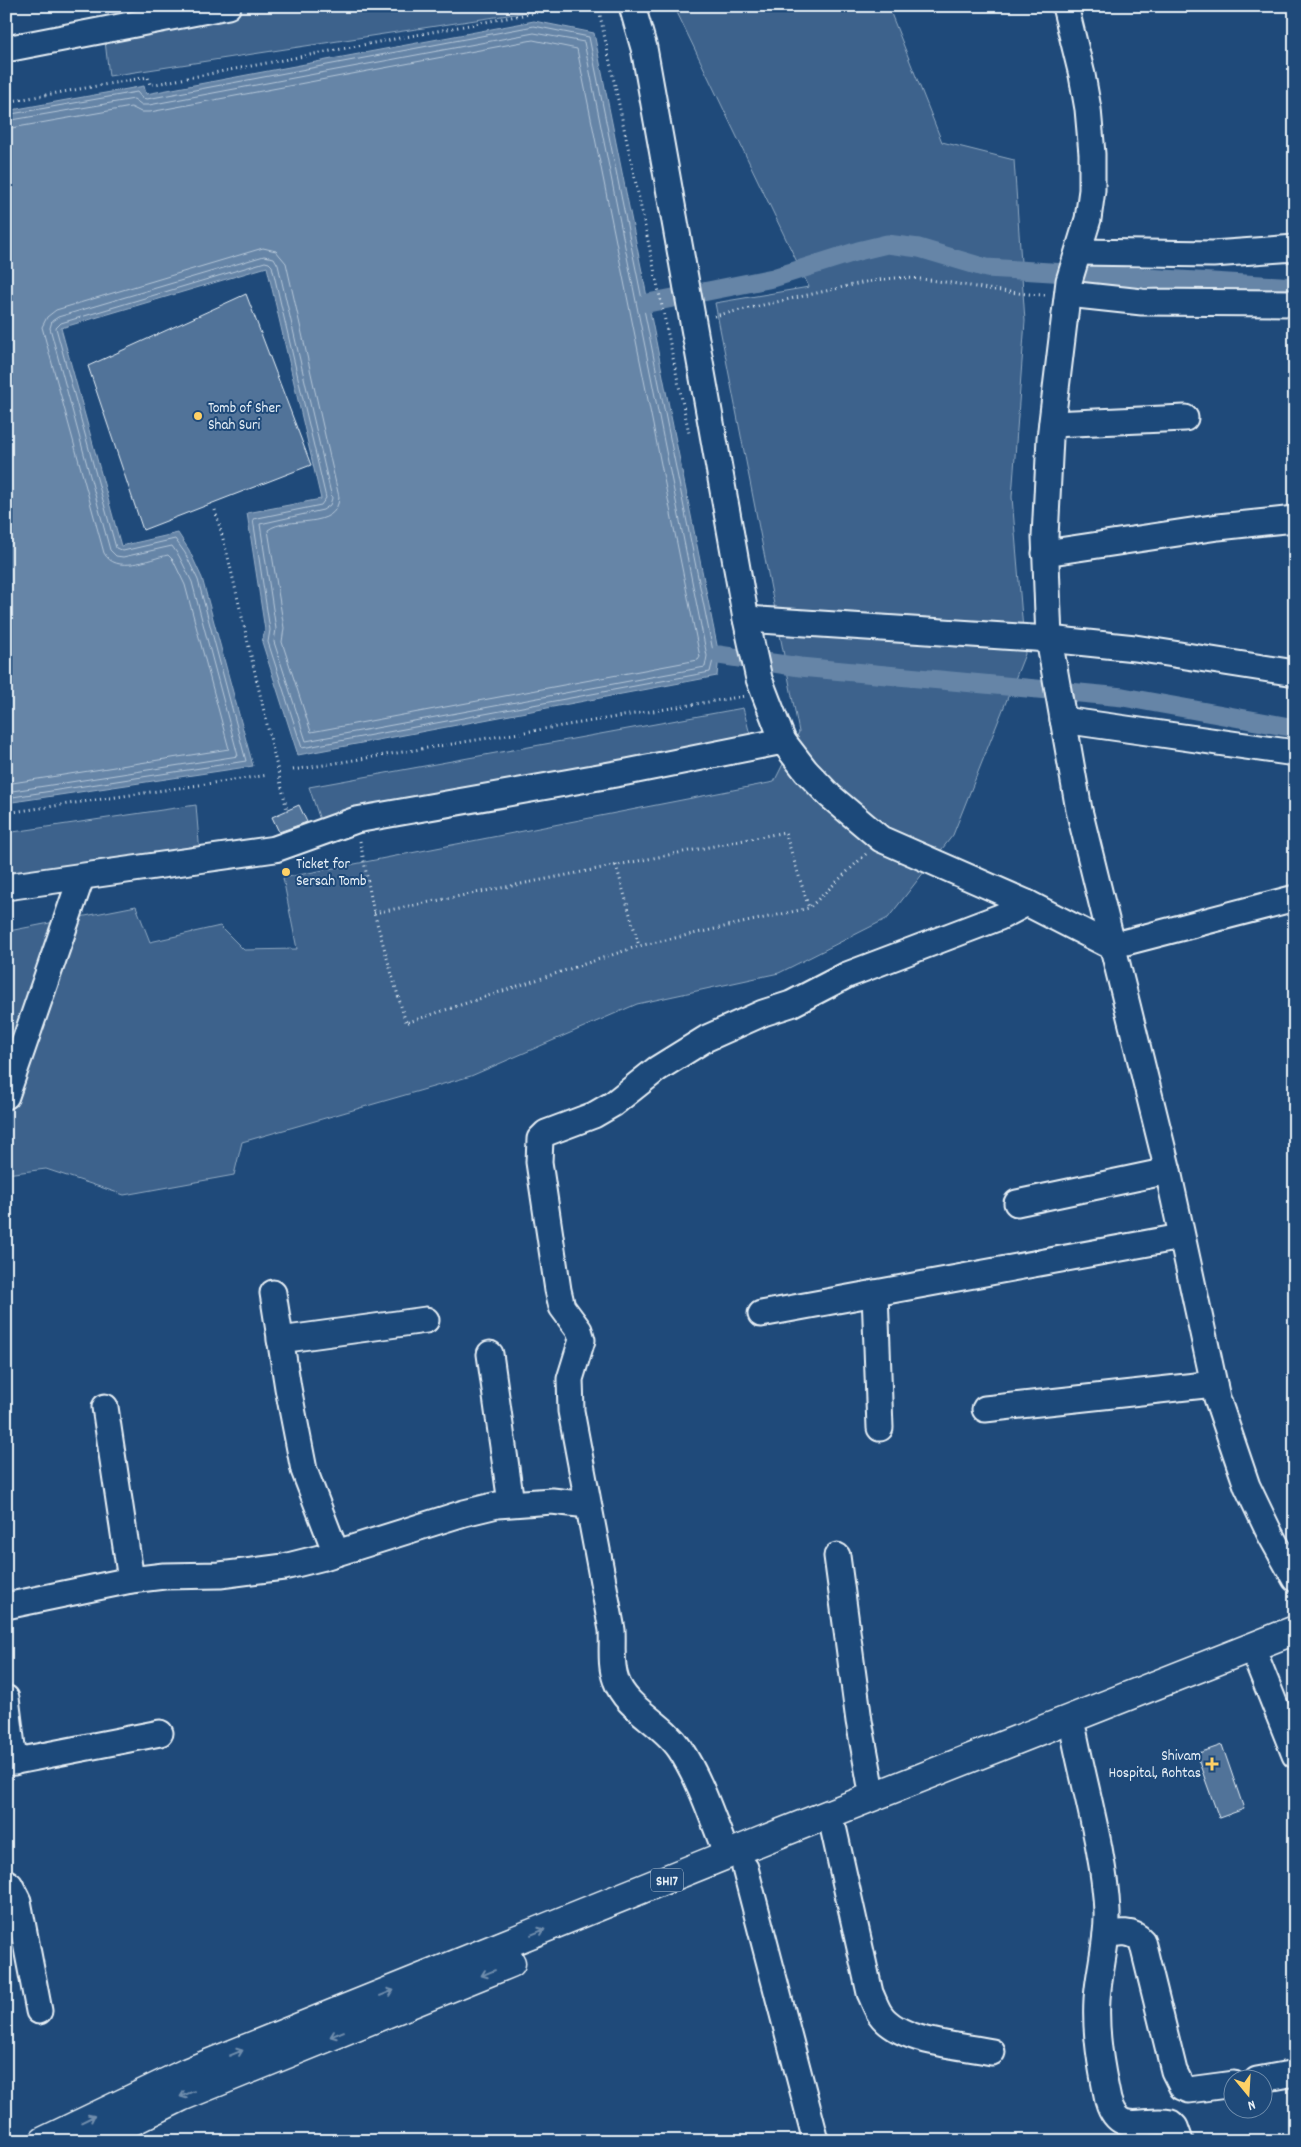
<svg xmlns="http://www.w3.org/2000/svg" width="1301" height="2147" font-family="Dekko,sans-serif">
<rect width="100%" height="100%" fill="#1f4a7a"/>
<filter id="ink" filterUnits="userSpaceOnUse"><feTurbulence type="fractalNoise" baseFrequency=".02" numOctaves="2"/><feDisplacementMap in="SourceGraphic" scale="10" xChannelSelector="R" yChannelSelector="G"/><feConvolveMatrix kernelMatrix="1 2 1 2 8 2 1 2 1" color-interpolation-filters="sRGB"/></filter>
<g filter="url(#ink)">
<g fill="#3c628c" stroke="#92aac2">
<polygon points="149,6 567,6 109,76 103,23"/>
<polygon points="674,6 888,6 942,142 1014,160 1025,321 1012,497 1025,654 953,835 888,918 779,973 637,1004 471,1076 242,1142 234,1175 124,1195 46,1169 6,1174 6,941 9,931 136,906 150,942 220,926 244,950 297,949 283,878 774,782 799,732 715,303 809,287"/>
<polygon points="743,708 752,742 324,832 309,787"/>
<polygon points="196,805 200,855 6,878 6,833"/>
</g>
<polygon fill="#6685a7" stroke="#9ab0c7" points="534,21 594,33 719,655 717,676 298,755 262,642 265,630 247,513 321,499 267,267 61,328 121,546 178,533 189,550 202,578 253,766 6,803 6,111 144,86 146,94"/>
<g fill="none" stroke-linecap="round" stroke-linejoin="round">
<g stroke="#b4c6d8" stroke-width="1">
<polyline points="6,115 137,92 142,98 147,99 534,26 589,37 714,656 710,672 302,748 268,642 270,630 253,519 321,505 326,498 272,266 269,263 265,262 61,323 56,328 116,548 123,551 175,539 185,553 198,580 246,761 6,798"/>
<polyline points="6,121 134,99 142,105 149,105 534,33 584,42 707,656 705,667 306,741 274,642 276,629 260,524 323,510 330,505 332,498 278,265 274,258 264,256 58,317 52,321 50,328 110,550 116,556 123,557 172,546 179,556 192,582 238,756 6,792"/>
<path d="M6,129L131,107L141,112H150L533,40L577,49L700,657L698,660L311,732L282,642L284,628L268,530C287,515 338,532 339,497L286,263L276,251L263,248L56,310L47,317L42,327L104,553C116,575 149,559 168,555L173,560L185,585L229,749L6,784"/>
</g>
<g stroke="#6685a7" stroke-width="19">
<polyline points="648,303 773,278 858,251 887,244 919,248 986,268 1295,287"/>
<polyline points="719,655 800,667 1123,697 1295,728"/>
</g>
</g>
<g fill="#517399" stroke="#e8f1f8">
<polygon points="246,294 311,465 143,530 88,366"/>
<polygon points="299,805 307,822 279,832 272,817"/>
<polygon points="1222,1745 1244,1809 1219,1818 1196,1754"/>
</g>
<g fill="none" stroke-linecap="round" stroke-linejoin="round">
<g stroke="#e8f1f8" stroke-width="29">
<g id="minor">
<polyline points="632,6 644,48 746,619 759,679 783,741 806,771 830,796 881,839 1027,903 1111,946 1295,898"/>
<polyline points="1065,6 1082,75 1088,109 1092,154 1092,190 1088,219 1069,281 1050,438 1045,537 1049,639 1079,810 1168,1171 1217,1398 1247,1486 1270,1534 1295,1579"/>
<polyline points="6,49 228,6"/>
<polyline points="1079,252 1213,254 1295,248"/>
<polyline points="1068,294 1142,302 1295,303"/>
<polyline points="1052,424 1185,418"/>
<polyline points="1045,553 1218,527 1295,519"/>
<polyline points="746,619 1049,639 1135,648 1295,673"/>
<polyline points="1063,720 1295,753"/>
<polyline points="6,887 275,849 356,820 627,772 783,741"/>
<polyline points="6,1096 81,878"/>
<polyline points="1017,1203 1168,1171"/>
<polyline points="273,1293 288,1388 304,1470 336,1553"/>
<polyline points="875,1293 880,1428"/>
<polyline points="761,1314 1181,1237"/>
<polyline points="280,1340 426,1320"/>
<polyline points="490,1354 511,1503"/>
<polyline points="105,1407 131,1580"/>
<polyline points="985,1409 1214,1384"/>
<polyline points="837,1556 859,1721 873,1797"/>
<polyline points="6,1606 131,1580 164,1576 220,1575 284,1567 324,1557 464,1513 497,1505 552,1501 588,1505"/>
<polyline points="1257,1660 1295,1755"/>
<polyline points="6,1698 14,1762"/>
<path d="M1074,1733C1085,1789 1105,1857 1107,1912C1108,1942 1099,1969 1097,1999C1095,2033 1101,2067 1108,2100C1119,2138 1143,2117 1171,2123L1175,2127L1180,2141"/>
<polyline points="6,1763 160,1733"/>
<path d="M834,1831L870,1993C873,1999 876,2008 880,2014C900,2043 959,2045 992,2052"/>
<path d="M727,1855C713,1820 701,1781 680,1749C662,1722 626,1709 616,1680C610,1664 613,1646 612,1630L571,1411L570,1379L582,1340L579,1330L562,1307L558,1290L539,1162L540,1139L546,1133L594,1115L613,1104L657,1069L707,1038L763,1013L791,1004L847,975L1000,917L1027,903"/>
<polyline points="745,1868 816,2141"/>
<polyline points="6,1882 10,1885 18,1901 39,2011"/>
<path d="M1106,1935C1119,1932 1133,1930 1142,1941L1174,2071L1182,2087L1189,2090L1234,2084"/>
<polyline points="1257,2080 1295,2073"/>
</g>
</g>
<g stroke="#e8f1f8" stroke-width="31">
<g id="major">
<polyline points="44,2141 188,2072 781,1833 1295,1630"/>
<polyline points="92,2141 181,2097 511,1963"/>
</g>
</g>
<g stroke="#e8f1f8" stroke-width="3" stroke-dasharray="1 4" stroke-linecap="butt">
<polyline points="598,6 689,433"/>
<polyline points="6,102 148,77 150,85 570,6"/>
<path d="M714,316L866,282C879,280 894,277 908,278C955,281 1000,294 1047,295"/>
<polyline points="215,510 228,557 287,810"/>
<polyline points="293,770 745,696"/>
<polyline points="6,813 268,775"/>
<polyline points="360,841 374,913 406,1023 639,946 809,908 867,853"/>
<polyline points="616,865 639,946"/>
<polyline points="374,913 785,832 809,908"/>
</g>
<use href="#minor" stroke="#1f4a7a" stroke-width="25"/>
<use href="#major" stroke="#1f4a7a" stroke-width="28"/>
</g>
<defs><path id="oneway-shaft" d="M-6 0H5M1.5-3L5.5 0L1.5 3" fill="none" stroke-width="1.6" stroke-linecap="round" stroke-linejoin="round" transform="scale(1.25)"/></defs>
<g stroke="#6f8dac">
<use href="#oneway-shaft" transform="translate(538 1932) rotate(-22)"/>
<use href="#oneway-shaft" transform="translate(488 1973) rotate(158)"/>
<use href="#oneway-shaft" transform="translate(387 1993) rotate(-22)"/>
<use href="#oneway-shaft" transform="translate(337 2034) rotate(158)"/>
<use href="#oneway-shaft" transform="translate(236 2053) rotate(-22)"/>
<use href="#oneway-shaft" transform="translate(187 2094) rotate(158)"/>
<use href="#oneway-shaft" transform="translate(88 2119) rotate(-26)"/>
</g>
</g>
<g fill="#ffd166" stroke="#1f4a7a" stroke-width="2">
<circle cx="198" cy="416" r="5"/>
<circle cx="286" cy="872" r="5"/>
<path d="M1209.5 1756.5h5v5h5v5h-5v5h-5v-5h-5v-5h5z"/>
</g>
<g text-anchor="middle" stroke-width="4" stroke-linejoin="round" paint-order="stroke">
<rect fill="#1f4a7a" stroke="#acbfd2" stroke-width="1" x="651" y="1868.5" width="32" height="23" rx="4"/>
<g font-size="14" font-weight="bold" fill="#e8f1f8">
<text x="667" y="1885">SH17</text>
</g>
<g font-size="15" fill="#e8f1f8" stroke="#1f4a7a" text-anchor="start">
<text x="208" y="412">Tomb of Sher<tspan x="208" dy="17">Shah Suri</tspan></text>
<text x="296" y="868">Ticket for<tspan x="296" dy="17">Sersah Tomb</tspan></text>
<text x="1201" y="1760" text-anchor="end">Shivam<tspan x="1201" dy="17">Hospital, Rohtas</tspan></text>
</g>
</g>
<rect width="1301" height="2147" fill="none" stroke="#1f4a7a" stroke-width="25"/>
<rect x="12" y="12" width="1276" height="2122" fill="none" stroke="#e8f1f8" stroke-width="2" filter="url(#ink)"/>
<g transform="translate(1248 2094) rotate(162)"><circle r="24" fill="#1f4a7a" stroke="#6f8dac"/>
<path d="M0-4L9 19L0 12L-9 19Z" fill="#ffd166"/>
<text y="-8" font-size="14" font-weight="bold" text-anchor="middle" fill="#e8f1f8">N</text>
</g>
</svg>
